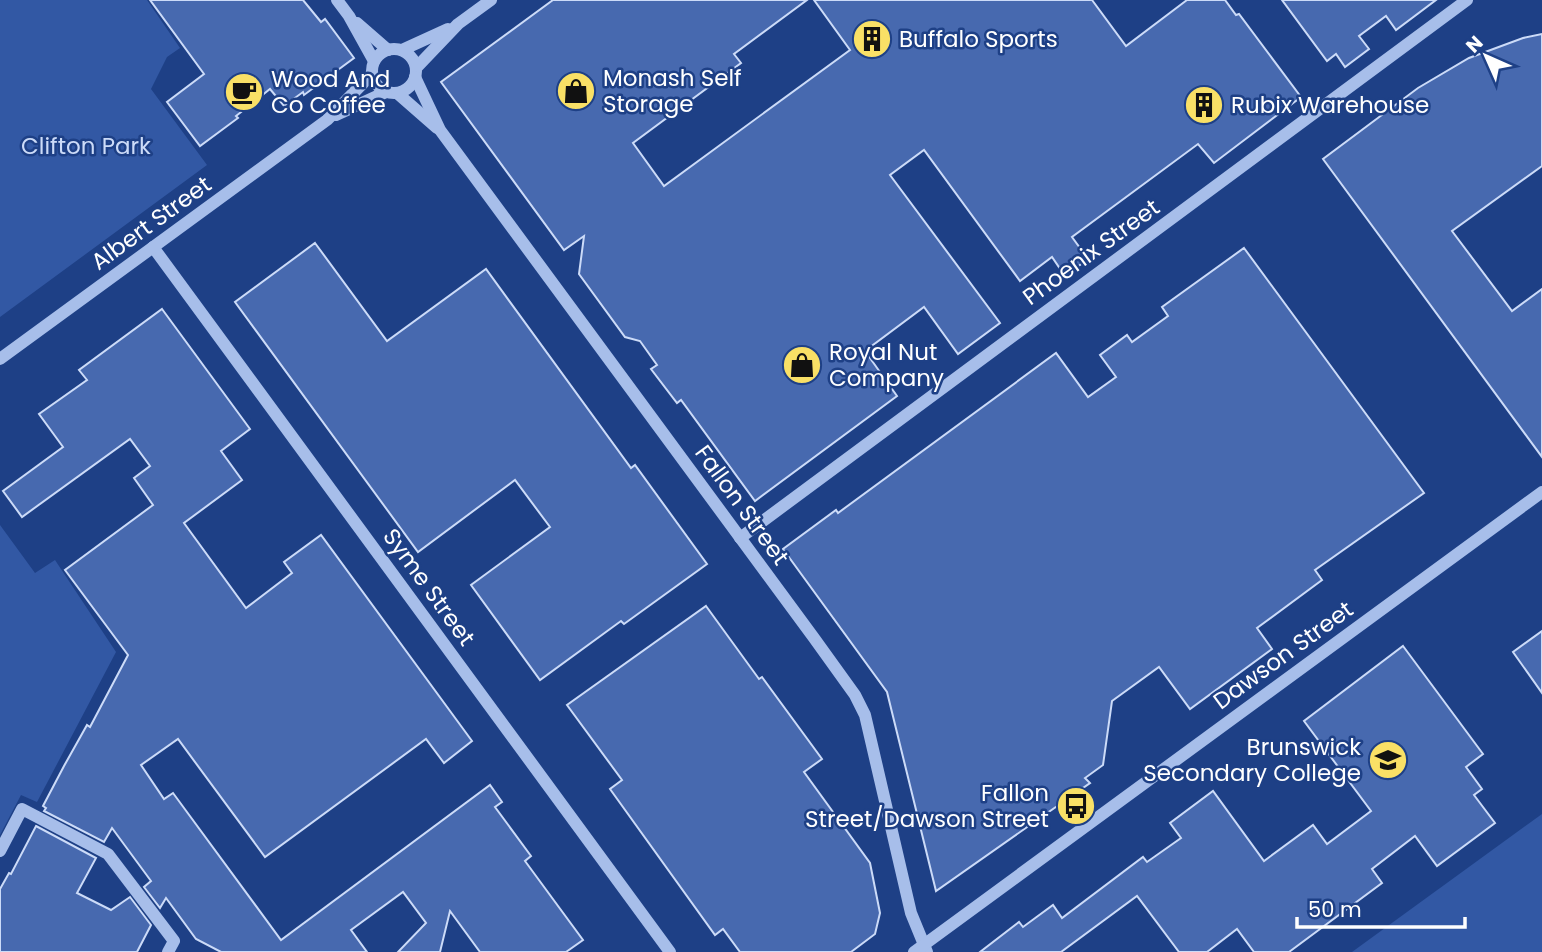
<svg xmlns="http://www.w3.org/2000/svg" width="1542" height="952" font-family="Poppins,sans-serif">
<rect width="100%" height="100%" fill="#1e4086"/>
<g fill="#3258a4">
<polygon points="0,0 147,0 180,48 167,57 151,89 207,165 0,317"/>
<polygon points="0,525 35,573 55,560 116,652 37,802 21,795 0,835"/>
<polygon points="1542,814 1542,952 1352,952"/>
</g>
<g fill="#4769af" stroke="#ccdbf8" stroke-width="2">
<polygon points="150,0 303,0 321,22 325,19 354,58 304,95 303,92 284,106 270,89 236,116 238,118 200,146 167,102 204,74"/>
<polygon points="553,0 807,0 734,54 741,63 633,143 664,186 850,50 814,0 1092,0 1126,46 1187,0 1225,0 1236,15 1239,14 1301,97 1214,163 1198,144 1072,237 1088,259 1065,276 1052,257 1020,281 924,150 890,175 1000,323 958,354 924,307 865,351 897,396 755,501 681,400 677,403 651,369 657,365 640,341 625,337 579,274 584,236 564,250 441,82"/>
<polygon points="1282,0 1436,0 1396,30 1386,16 1359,36 1369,49 1345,67 1336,54 1327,61"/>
<polygon points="1542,34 1542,166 1452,231 1512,311 1542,289 1542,457 1323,159 1418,88 1469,58 1523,38"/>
<polygon points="315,243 387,341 486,269 631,468 635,465 707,564 624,624 621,621 540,680 471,585 550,527 515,480 418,552 235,302"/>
<polygon points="1244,248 1424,493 1315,570 1322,580 1257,628 1272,649 1190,709 1159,667 1112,701 1103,765 1085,778 1090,783 936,891 887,692 783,549 836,510 838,513 1056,353 1088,397 1116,377 1100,355 1127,335 1132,342 1168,316 1162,307"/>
<polygon points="162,309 250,429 221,451 242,480 184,523 246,608 292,573 284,562 321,535 472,741 444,763 426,739 265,857 178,739 141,765 164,799 173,793 281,940 490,785 502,802 495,807 531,856 525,861 583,940 566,952 480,952 450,911 440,952 398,952 426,923 403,892 351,930 367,952 221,952 196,939 166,898 160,908 144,887 151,881 112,828 104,842 44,811 46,808 43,806 64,766 87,725 90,727 128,655 65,570 153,505 134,478 150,466 130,439 22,517 3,491 63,447 39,414 87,380 79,370"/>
<polygon points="706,606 759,679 762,677 822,759 804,772 870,863 880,913 875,934 851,952 740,952 723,929 715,935 610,789 622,780 567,705"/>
<polygon points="1542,631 1542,693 1513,652"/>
<polygon points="1403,646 1483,754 1466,767 1482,789 1474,795 1495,823 1437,866 1415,836 1372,869 1382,883 1289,952 1254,952 1237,929 1207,952 1179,952 1137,896 1061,952 980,952 1019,922 1023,927 1053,905 1062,918 1143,857 1147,862 1181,838 1170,823 1213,791 1264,861 1313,825 1327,844 1371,811 1304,721"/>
<polygon points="36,826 96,858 77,893 111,910 130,897 151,925 137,952 0,952 0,889 9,873 11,874"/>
</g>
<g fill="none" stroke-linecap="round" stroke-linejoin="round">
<g stroke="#a7beea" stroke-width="12">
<polyline points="337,0 349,16 374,61"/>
<polyline points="357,23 388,50"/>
<circle cx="394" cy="71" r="22"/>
<polyline points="402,50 448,29"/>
<polyline points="416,68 458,24 491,0"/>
<polyline points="415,77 440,130 814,638 855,695 865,715 911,913 927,952"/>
<polyline points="397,93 437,128"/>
<polyline points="336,115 386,92"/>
<polyline points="153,247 670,952"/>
<polyline points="0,359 327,120 372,74"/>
<polyline points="740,538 1467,0"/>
<polyline points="0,851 22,809 108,854 174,941 168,952"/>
<polyline points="914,952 1542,492"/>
</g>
</g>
<defs>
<g id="building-disc" transform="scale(2.0125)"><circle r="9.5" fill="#f9e066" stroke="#1e4086"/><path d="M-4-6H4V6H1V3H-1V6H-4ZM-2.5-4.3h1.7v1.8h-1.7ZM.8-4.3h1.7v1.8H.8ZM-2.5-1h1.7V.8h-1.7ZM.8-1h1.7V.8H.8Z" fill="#111"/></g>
<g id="shop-disc" transform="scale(2.0125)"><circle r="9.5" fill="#f9e066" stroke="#1e4086"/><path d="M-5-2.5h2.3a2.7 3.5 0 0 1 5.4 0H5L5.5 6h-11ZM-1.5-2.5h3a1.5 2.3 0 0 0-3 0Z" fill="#111"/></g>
<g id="cafe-disc" transform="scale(2.0125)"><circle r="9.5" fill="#f9e066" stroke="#1e4086"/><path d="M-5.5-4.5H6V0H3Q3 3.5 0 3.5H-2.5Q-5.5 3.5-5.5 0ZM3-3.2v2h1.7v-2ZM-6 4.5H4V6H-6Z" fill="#111"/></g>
<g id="school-disc" transform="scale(2.0125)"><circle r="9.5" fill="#f9e066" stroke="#1e4086"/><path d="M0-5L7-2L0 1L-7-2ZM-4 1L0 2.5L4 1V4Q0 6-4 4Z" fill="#111"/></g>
<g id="bus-disc" transform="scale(2.0125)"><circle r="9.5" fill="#f9e066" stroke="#1e4086"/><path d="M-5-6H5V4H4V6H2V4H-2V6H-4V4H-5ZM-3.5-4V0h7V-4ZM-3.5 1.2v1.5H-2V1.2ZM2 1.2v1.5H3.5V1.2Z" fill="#111"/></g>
</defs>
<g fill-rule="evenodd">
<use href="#building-disc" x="872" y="39"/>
<use href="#shop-disc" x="576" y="91"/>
<use href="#cafe-disc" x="244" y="92"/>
<use href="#building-disc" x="1204" y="105"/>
<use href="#shop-disc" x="802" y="365"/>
<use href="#school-disc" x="1388" y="760"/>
<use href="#bus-disc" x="1076" y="806"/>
</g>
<g text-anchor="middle" stroke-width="5" stroke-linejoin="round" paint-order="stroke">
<g font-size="23" fill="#fff" stroke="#1e4086" text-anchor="start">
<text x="899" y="47">Buffalo Sports</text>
<text x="603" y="86">Monash Self<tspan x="603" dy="26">Storage</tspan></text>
<text x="271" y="87">Wood And<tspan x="271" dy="26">Co Coffee</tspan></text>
<text x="1231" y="113">Rubix Warehouse</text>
<text x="829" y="360">Royal Nut<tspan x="829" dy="26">Company</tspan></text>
<text x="1361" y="755" text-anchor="end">Brunswick<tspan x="1361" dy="26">Secondary College</tspan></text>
<text x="1049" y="801" text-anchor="end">Fallon<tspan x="1049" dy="26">Street/Dawson Street</tspan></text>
</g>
<g font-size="23" fill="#ccdbf8" stroke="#1e4086">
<text x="86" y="154">Clifton Park</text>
</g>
<g font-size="23" fill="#fff" stroke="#1e4086">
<text transform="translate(151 223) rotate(-36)" y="8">Albert Street</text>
<text transform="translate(1091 252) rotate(-36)" y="8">Phoenix Street</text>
<text transform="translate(742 505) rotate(54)" y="8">Fallon Street</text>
<text transform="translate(429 587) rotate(54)" y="8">Syme Street</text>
<text transform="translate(1283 655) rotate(-36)" y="8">Dawson Street</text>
</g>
</g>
<g transform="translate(1486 56) rotate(315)" stroke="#1e4086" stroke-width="5" paint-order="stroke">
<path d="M0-5L12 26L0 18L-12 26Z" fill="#ffffff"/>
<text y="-10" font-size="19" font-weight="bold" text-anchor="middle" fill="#ffffff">N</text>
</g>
<path d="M1297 917v10h168v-10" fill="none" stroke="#ffffff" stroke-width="3.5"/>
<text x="1308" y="917" font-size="21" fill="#ffffff" stroke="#1e4086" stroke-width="5" paint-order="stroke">50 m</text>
</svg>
